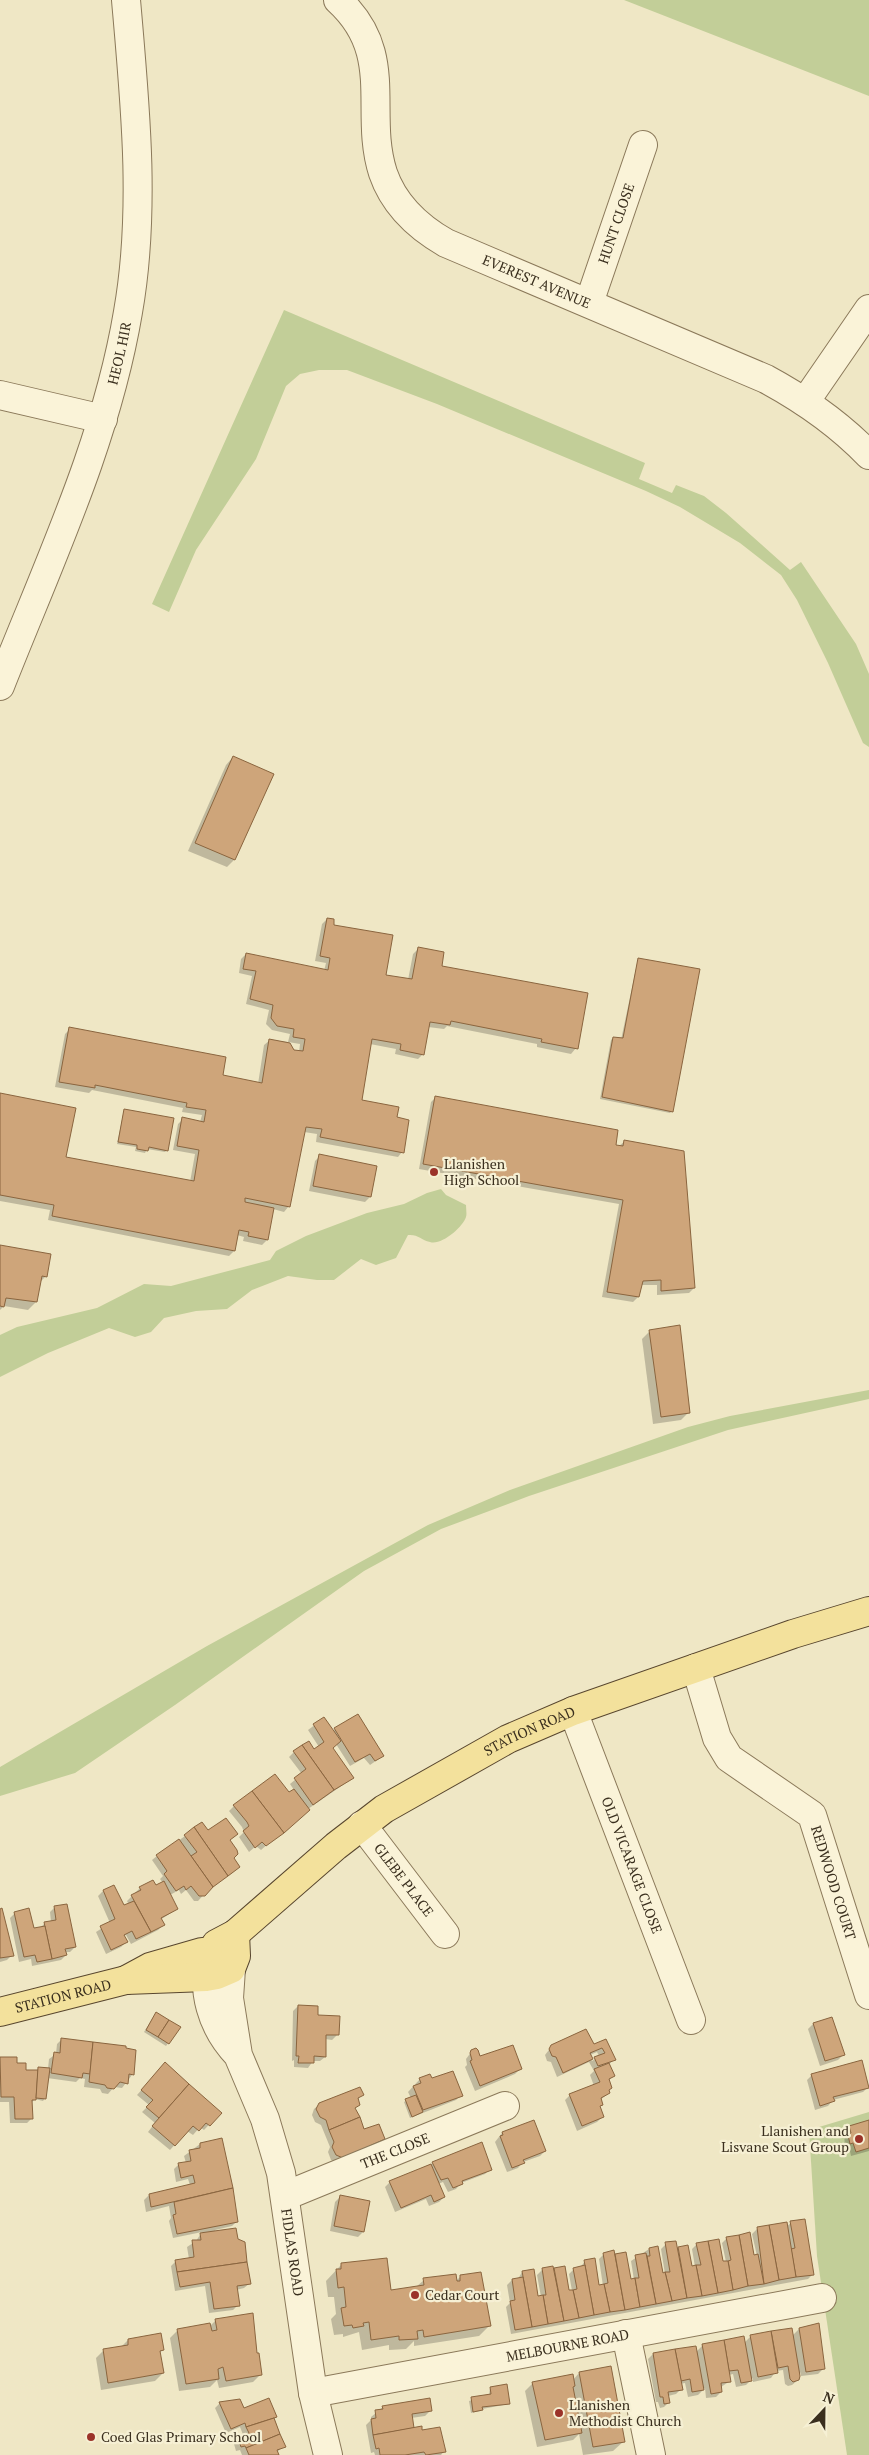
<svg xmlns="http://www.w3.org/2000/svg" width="869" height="2455" font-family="'PT Serif',serif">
<rect width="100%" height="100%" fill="#efe7c5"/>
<g fill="#c2ce98">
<polygon points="624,0 869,0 869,96"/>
<polygon points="284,310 645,463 639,479 672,493 676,485 704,496 726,513 790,570 801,562 856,644 869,674 869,747 863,743 828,663 797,600 781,575 740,543 680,507 646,491 437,404 347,370 319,370 300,374 286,386 256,459 196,550 169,612 152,604"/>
<path d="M441,1189L446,1195L466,1205C466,1209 467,1214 466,1217C463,1227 441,1246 430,1242C421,1240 418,1234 408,1235L396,1258L376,1265L361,1259L334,1280H317L288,1276L252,1290L227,1309L196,1311L164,1318L151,1332L135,1337L109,1328L48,1353L0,1377V1335L17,1327L97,1308L144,1284L171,1286L270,1260L276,1251L306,1236L367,1213L404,1204L427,1193Z"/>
<polygon points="869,1390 869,1399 728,1430 529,1496 441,1529 364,1571 175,1705 75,1773 0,1796 0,1767 207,1646 428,1525 510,1490 688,1427 730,1416"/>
<polygon points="869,2112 869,2455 847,2455 817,2256 809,2130"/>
</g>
<g fill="#0003" fill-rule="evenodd">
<polygon points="233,757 234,860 227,867 188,851 226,765"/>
<polygon points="327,919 384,976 408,980 413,954 418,949 440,967 576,1048 571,1054 537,1047 537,1044 447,1026 444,1029 428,1027 423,1054 418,1059 395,1054 396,1049 370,1044 360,1101 396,1118 402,1152 398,1157 316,1142 317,1134 304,1132 289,1206 284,1212 273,1209 267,1240 262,1245 243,1241 244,1237 237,1235 234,1251 229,1256 48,1220 50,1210 0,1201 0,1095 65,1158 190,1182 195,1154 173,1150 178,1124 183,1119 200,1122 202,1115 182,1112 183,1108 92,1090 89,1093 55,1087 65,1034 70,1029 221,1076 258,1084 264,1045 270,1040 288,1042 293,1051 299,1052 300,1044 288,1042 290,1034 272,1030 266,1024 269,1010 246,1004 252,976 239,973 241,959 246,954 324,971 326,963 315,961 322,924"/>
<polygon points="638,959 672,1111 670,1113 600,1099 611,1040 613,1038 621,1040"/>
<polygon points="436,1097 614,1146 619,1146 625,1141 694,1288 689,1293 657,1295 657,1285 640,1285 638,1297 633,1302 602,1297 619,1204 419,1169 431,1102"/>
<polygon points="124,1110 167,1150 165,1152 147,1149 145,1153 135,1151 136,1147 117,1144"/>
<polygon points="320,1156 370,1197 365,1202 309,1191 315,1161"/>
<polygon points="0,1246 46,1276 39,1283 36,1302 28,1310 4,1306 0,1310"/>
<polygon points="650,1331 689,1412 681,1420 653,1424 642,1339"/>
<polygon points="324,1718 333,1732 335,1729 383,1756 370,1765 364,1758 350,1766 336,1744 332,1748 353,1778 308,1809 261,1850 256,1846 249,1852 239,1837 244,1832 242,1827 229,1811 234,1806 289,1794 294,1790 290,1784 302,1774 289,1757 294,1752 314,1750 319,1747 308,1730"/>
<polygon points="208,1831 229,1841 232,1858 239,1867 207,1891 198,1901 194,1901 186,1890 181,1894 179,1890 170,1895 177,1909 160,1920 163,1925 158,1930 131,1944 126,1935 124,1936 126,1942 121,1947 106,1954 96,1932 110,1923 98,1896 103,1891 124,1907 129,1905 127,1901 140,1888 155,1887 163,1883 160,1879 163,1876 152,1860 157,1856 185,1836"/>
<polygon points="55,1907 75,1947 70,1952 65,1952 66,1955 61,1960 32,1966 31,1959 19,1962 10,1918 15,1913 33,1929 40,1928 45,1923 51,1922 50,1912"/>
<polygon points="0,1910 12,1955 7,1960 0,1962"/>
<polygon points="298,2006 316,2017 337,2035 332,2040 325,2039 325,2057 320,2061 313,2061 308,2068 294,2067 294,2060 292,2061 293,2011"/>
<polygon points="154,2016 179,2028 166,2046 144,2032"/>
<polygon points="813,2024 843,2055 838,2060 820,2066 808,2029"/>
<polygon points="62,2039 132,2075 122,2088 114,2087 108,2094 102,2093 100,2089 84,2087 85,2079 80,2078 76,2082 47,2078 45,2098 43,2101 35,2099 31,2103 32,2118 27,2123 10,2123 9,2102 0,2102 0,2059 15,2058 15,2065 25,2071 48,2069 49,2059 56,2054 57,2044"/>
<path d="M605,2041L614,2060L608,2065L613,2076L608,2081L609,2093L600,2100L599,2107L602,2117L597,2122L577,2131L565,2100L570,2095L594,2086L590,2075L594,2071L589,2062L557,2077L551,2062L547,2061L545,2055L552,2046H593ZM597,2052L599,2056L592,2061L590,2055Z"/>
<polygon points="472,2051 479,2058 520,2069 515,2074 475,2091 465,2067 467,2065 466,2059"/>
<polygon points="165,2064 220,2113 204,2130 200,2127 193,2135 187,2131 170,2150 148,2132 155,2123 142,2112 149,2105 137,2095"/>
<polygon points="812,2075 868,2087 863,2092 833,2100 828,2106 815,2110 807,2080"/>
<polygon points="420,2079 431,2079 461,2095 456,2100 410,2118 404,2102 411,2098 408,2092"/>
<polygon points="362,2095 357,2100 359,2104 354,2109 364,2131 384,2138 379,2143 337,2163 331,2160 328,2152 330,2147 321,2125 315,2122 312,2115 314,2109 320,2104"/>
<polygon points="869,2121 869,2151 851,2156 849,2147 845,2148 844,2132 849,2127"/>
<polygon points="533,2122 545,2151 540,2156 523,2162 518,2168 507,2172 495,2142 502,2133"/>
<polygon points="221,2140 237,2221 232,2226 215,2230 216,2232 250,2283 244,2288 236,2290 238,2305 233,2310 209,2313 205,2286 175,2291 171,2266 176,2261 189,2259 187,2247 196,2241 202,2232 173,2238 169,2221 171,2218 169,2206 146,2212 144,2200 149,2195 190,2185 188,2179 176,2182 174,2169 179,2164 186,2163 184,2156 200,2144"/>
<polygon points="433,2163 490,2169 485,2174 461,2183 456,2189 448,2192 443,2182 438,2184 444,2197 439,2202 429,2206 426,2199 395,2212 385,2187 390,2182"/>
<polygon points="340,2197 363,2232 358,2237 330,2231 335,2202"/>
<polygon points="791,2223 813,2274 808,2279 511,2334 506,2307 510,2303 507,2285 512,2280 518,2279 522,2272 537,2297 541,2297 537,2275 542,2270 564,2268 568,2291 572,2291 569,2274 574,2269 580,2268 585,2261 598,2287 603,2286 599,2259 604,2254 625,2254 630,2280 634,2280 631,2261 649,2249 662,2275 665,2274 661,2249 666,2244 677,2248 687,2246 691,2267 695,2267 692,2249 697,2244 722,2263 726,2262 722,2243 727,2238 753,2256 757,2256 752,2234 757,2229 786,2227"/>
<polygon points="342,2264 390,2291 416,2287 424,2280 456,2281 460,2277 489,2326 479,2336 414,2346 414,2341 406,2349 389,2350 389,2345 362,2350 359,2332 343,2337 343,2334 334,2335 331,2319 336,2314 334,2297 328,2297 326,2281"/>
<polygon points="216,2320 256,2354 261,2374 253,2382 219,2388 217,2380 210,2387 179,2391 170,2338 178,2330 210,2326"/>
<polygon points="791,2329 792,2336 799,2329 823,2369 818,2374 801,2376 801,2372 798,2380 792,2385 788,2386 785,2384 783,2370 776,2371 771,2378 753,2382 753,2378 746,2385 736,2387 733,2374 729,2375 730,2381 721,2387 721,2392 716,2397 706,2398 705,2388 698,2395 688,2397 685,2383 680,2384 681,2389 676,2394 668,2396 669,2402 664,2407 660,2408 658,2402 656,2402 648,2359 653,2354 696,2352 703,2345 744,2343 751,2336"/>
<polygon points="128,2340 162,2350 159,2353 163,2373 155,2381 101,2390 96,2358 104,2350 120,2348"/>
<polygon points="579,2373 624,2441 613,2451 583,2455 579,2434 573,2440 537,2447 525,2391 533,2383 573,2380"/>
<polygon points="490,2388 509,2404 482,2409 480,2411 471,2413 469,2401 489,2395"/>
<polygon points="268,2400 284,2446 277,2452 278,2455 242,2455 240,2450 236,2451 234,2444 244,2437 240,2427 226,2433 215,2408 220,2403 243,2410"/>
<polygon points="383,2407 430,2411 425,2416 411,2418 413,2429 421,2432 444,2451 441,2455 375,2455 374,2452 371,2453 366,2425 371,2420 371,2417"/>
</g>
<g fill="#cea57a" stroke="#8a653f">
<polygon points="233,756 274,774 235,860 195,843"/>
<polygon points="327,918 334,919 334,925 393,935 386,975 412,979 418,947 444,952 442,966 588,993 578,1049 541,1042 542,1039 451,1021 450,1025 430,1022 424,1055 400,1050 401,1044 372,1039 362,1100 399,1107 397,1117 409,1120 404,1153 320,1137 322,1129 306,1127 290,1207 245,1198 245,1202 274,1208 268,1240 248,1236 249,1232 239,1230 235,1251 52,1216 54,1205 0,1195 0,1093 76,1108 66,1157 194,1181 199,1150 177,1146 182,1117 204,1122 206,1110 186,1107 187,1103 95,1085 95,1088 59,1082 69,1027 226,1057 223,1075 262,1083 269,1039 290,1043 294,1050 303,1051 305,1039 293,1037 294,1029 277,1026 271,1018 273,1005 250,999 256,971 243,969 246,953 328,970 330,958 320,956"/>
<polygon points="638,958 700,969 673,1112 602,1097 613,1037 623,1038"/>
<polygon points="435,1096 618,1130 616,1145 623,1146 624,1140 684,1151 695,1288 661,1291 661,1280 643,1281 639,1297 607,1292 623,1200 423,1164"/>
<polygon points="124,1109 174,1118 168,1151 149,1147 148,1151 137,1149 137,1145 118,1142"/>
<polygon points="319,1154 377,1166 371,1197 313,1186"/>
<polygon points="0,1245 51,1254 47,1277 42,1276 37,1302 6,1298 4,1307 0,1306"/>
<polygon points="680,1325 690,1413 661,1417 649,1330"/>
<polygon points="358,1714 384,1756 375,1761 370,1754 355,1762 334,1728"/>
<polygon points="324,1717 341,1741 333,1748 354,1778 334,1790 302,1745 309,1741 314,1749 324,1742 313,1724"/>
<polygon points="302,1745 334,1790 313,1805 294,1778 306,1769 293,1751"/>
<polygon points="275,1774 289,1792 294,1789 310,1810 284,1833 252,1791"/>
<polygon points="252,1791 284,1833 266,1846 262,1842 255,1848 243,1831 249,1826 247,1822 233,1805"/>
<polygon points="226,1818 238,1834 230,1840 237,1850 238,1854 234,1858 240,1867 228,1876 194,1827 202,1822 208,1830"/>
<polygon points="194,1827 228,1876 213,1887 191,1856 197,1852 184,1835"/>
<polygon points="179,1839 213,1887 205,1896 199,1896 191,1886 186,1890 184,1886 176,1891 164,1874 167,1871 156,1855"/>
<polygon points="153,1880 156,1885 164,1881 178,1909 161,1918 165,1925 151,1932 131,1895 141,1890 139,1887"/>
<polygon points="114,1885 124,1905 134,1901 151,1932 136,1939 132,1931 124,1935 128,1942 111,1950 100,1926 115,1919 103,1890"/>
<polygon points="67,1904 76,1947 65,1949 67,1955 52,1959 44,1922 56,1920 54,1906"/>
<polygon points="2,1908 14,1956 0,1958 0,1909"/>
<polygon points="29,1908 34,1928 45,1926 52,1959 37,1962 35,1955 24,1957 14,1912"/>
<polygon points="298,2005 318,2006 318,2015 340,2016 339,2035 326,2035 326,2057 314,2056 314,2063 298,2063 299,2056 296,2056"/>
<polygon points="156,2012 169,2020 158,2037 146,2030"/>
<polygon points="832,2017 845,2055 825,2061 813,2023"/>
<polygon points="169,2020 181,2027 169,2044 158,2037"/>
<polygon points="586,2029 594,2044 606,2039 616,2060 598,2066 594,2057 605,2053 602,2048 590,2053 593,2059 563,2073 556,2057 552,2056 549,2049 551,2045"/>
<polygon points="61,2038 93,2042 90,2074 83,2073 82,2078 51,2073 54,2052 60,2053"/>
<polygon points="93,2042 126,2046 126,2048 136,2050 134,2075 129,2074 128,2084 120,2082 114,2089 107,2088 105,2085 89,2082"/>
<polygon points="513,2045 522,2069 480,2086 470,2061 472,2060 470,2053 471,2050 476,2048 478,2050 480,2056"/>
<polygon points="0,2057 17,2057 17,2063 26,2063 26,2070 38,2070 36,2100 32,2100 33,2119 15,2119 14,2097 1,2097"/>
<polygon points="862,2060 869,2088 833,2097 835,2101 820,2106 811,2074"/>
<polygon points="165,2062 189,2084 159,2118 146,2107 153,2100 141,2090"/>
<polygon points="609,2063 615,2076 609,2079 612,2088 609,2090 610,2093 601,2098 603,2105 600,2106 604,2117 582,2126 569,2094 600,2082 594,2069"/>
<polygon points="38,2067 50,2068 46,2099 36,2098"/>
<polygon points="453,2071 463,2096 423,2110 413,2086 421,2083 419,2078 430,2074 432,2078"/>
<polygon points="189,2084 222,2113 210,2126 206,2123 199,2131 193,2126 175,2146 152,2126"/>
<polygon points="360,2087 364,2095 358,2098 360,2105 355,2108 360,2117 329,2130 326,2120 320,2117 316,2109 319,2103"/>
<polygon points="416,2095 423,2112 412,2117 405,2099"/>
<polygon points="360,2117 364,2129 379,2124 385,2139 343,2158 336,2155 332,2147 334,2142 329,2130"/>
<polygon points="534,2120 546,2151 523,2160 525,2163 512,2168 500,2136 503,2135 502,2132"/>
<polygon points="869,2120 869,2148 856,2152 853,2143 850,2144 848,2135 851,2133 849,2126"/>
<polygon points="222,2138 233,2188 151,2207 149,2194 195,2183 193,2175 181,2178 178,2163 191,2161 189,2150 200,2148 200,2143"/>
<polygon points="482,2142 492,2170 462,2181 463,2184 453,2188 448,2178 441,2180 432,2162"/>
<polygon points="431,2164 445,2197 434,2202 431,2195 401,2208 389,2181"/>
<polygon points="233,2188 238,2222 177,2234 173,2215 176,2214 174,2202"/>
<polygon points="340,2195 370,2201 364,2232 334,2226"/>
<polygon points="805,2219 814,2275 796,2277 791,2249 795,2248 790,2221"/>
<polygon points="787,2222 796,2277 779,2280 769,2225"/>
<polygon points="769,2225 779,2280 764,2284 757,2227"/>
<polygon points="236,2228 238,2239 245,2242 247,2262 177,2272 175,2260 194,2257 192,2240 201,2240 200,2233"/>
<polygon points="750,2232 754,2255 758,2254 764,2284 748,2286 739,2235"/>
<polygon points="739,2235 748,2286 733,2290 728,2261 731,2260 726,2237"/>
<polygon points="719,2239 723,2261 728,2261 733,2290 718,2293 708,2241"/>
<polygon points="676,2241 687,2298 672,2301 665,2272 670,2272 665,2242"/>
<polygon points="708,2241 718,2293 702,2296 696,2265 701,2265 696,2243"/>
<polygon points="688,2245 692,2266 696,2265 702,2296 687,2298 678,2247"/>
<polygon points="658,2246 663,2273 665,2272 672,2301 656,2304 647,2256 650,2256 649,2248"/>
<polygon points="614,2250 625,2310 610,2312 604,2284 608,2283 603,2253"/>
<polygon points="626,2252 631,2279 635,2278 640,2307 625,2310 615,2254"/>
<polygon points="646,2253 656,2304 640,2307 635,2278 639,2278 635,2255"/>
<polygon points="387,2258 391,2290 424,2285 423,2278 456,2274 457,2281 460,2281 460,2275 481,2272 491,2326 424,2337 423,2330 417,2331 418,2339 399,2340 399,2336 371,2340 369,2322 363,2323 364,2326 353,2328 352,2325 344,2326 341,2308 346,2307 344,2287 338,2288 336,2269 341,2269 341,2263"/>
<polygon points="595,2258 599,2285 604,2284 610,2312 594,2315 584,2260"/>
<polygon points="247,2262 251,2284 237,2286 240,2306 214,2309 210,2282 180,2287 177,2272"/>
<polygon points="585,2265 594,2315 579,2318 573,2290 577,2289 573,2268"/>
<polygon points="553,2266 564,2321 548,2324 543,2295 546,2295 542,2268"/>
<polygon points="565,2266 569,2290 573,2290 579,2318 564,2321 554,2268"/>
<polygon points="534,2269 538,2296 543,2295 548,2324 532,2327 522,2271"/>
<polygon points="523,2277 532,2327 515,2330 510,2301 515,2300 512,2279"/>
<polygon points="253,2313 257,2353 259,2353 262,2375 226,2381 223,2367 218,2369 219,2379 186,2384 177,2329 210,2323 212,2331 217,2330 215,2319"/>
<polygon points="819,2323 825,2369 806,2372 799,2328"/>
<polygon points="792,2328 800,2376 799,2380 793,2382 790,2379 788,2366 778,2368 771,2331"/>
<polygon points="771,2331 778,2373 758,2377 750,2335"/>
<polygon points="161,2333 164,2350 160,2351 164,2373 108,2383 103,2349 128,2345 128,2339"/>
<polygon points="744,2336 752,2381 741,2383 738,2370 729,2371 724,2340"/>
<polygon points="724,2340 731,2382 721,2383 722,2392 711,2394 702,2344"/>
<polygon points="696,2346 704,2390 692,2392 690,2379 681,2381 675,2349"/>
<polygon points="675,2349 683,2390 668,2392 670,2403 664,2404 663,2397 660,2397 653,2353"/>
<polygon points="611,2366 625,2442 593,2447 579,2372"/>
<polygon points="573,2374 575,2386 573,2387 582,2433 545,2440 532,2382"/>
<polygon points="507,2384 510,2404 482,2407 483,2410 473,2412 471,2397 491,2394 490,2387"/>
<polygon points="269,2398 277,2417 246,2427 245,2423 231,2429 219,2402 240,2399 244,2408"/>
<polygon points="430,2398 432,2411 412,2414 414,2428 373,2435 371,2419 376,2418 375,2410 383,2409 382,2406"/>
<polygon points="274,2418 280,2434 246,2448 245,2446 241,2447 238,2438 249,2433 246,2427"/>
<polygon points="422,2426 422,2430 440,2427 446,2452 426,2455 424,2452 405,2455 380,2455 379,2448 376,2449 373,2435"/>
<polygon points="280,2434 286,2447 277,2450 279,2455 249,2455 246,2448"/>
</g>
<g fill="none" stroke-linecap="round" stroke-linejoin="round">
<g stroke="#8b795a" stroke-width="30">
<g id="minor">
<path id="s1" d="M338,0C397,54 363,111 383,173C394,205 418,227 446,243L766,379C803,399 839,424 869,455"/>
<path id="s2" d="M589,303L643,145"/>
<polyline points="0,395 103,419"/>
<polyline points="805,402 869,309"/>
<path id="s3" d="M0,686C48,564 106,443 128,312C146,210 135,103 126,0"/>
<path id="s4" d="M696,1668L717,1738L729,1758L812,1815L869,1995"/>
<path id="s5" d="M573,1711L691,2020"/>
<path id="s6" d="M362,1825L445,1934"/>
<path id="s7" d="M238,2055C212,2028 200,1990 211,1953L223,1958L231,1969L229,1998L238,2055L265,2119L281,2173L313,2393L328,2455"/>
<path id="s8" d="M285,2196L505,2106"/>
<polyline points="626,2334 651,2455"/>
<path id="s9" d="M313,2393L822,2298"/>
</g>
</g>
<g stroke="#58462e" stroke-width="30">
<g id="major">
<path id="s10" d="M126,1980L150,1967L202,1952L211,1953L216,1944L235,1934L336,1846L384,1809L508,1739L573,1711L793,1634L869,1611"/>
<path id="s11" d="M0,2012L126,1980L206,1977L217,1975L231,1969L236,1956L235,1934"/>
</g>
</g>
<use href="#minor" stroke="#faf3d8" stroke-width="28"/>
<use href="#major" stroke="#f3e19c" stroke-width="28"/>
</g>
<g fill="#9b3329" stroke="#f6f0d4" stroke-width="2">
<circle cx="434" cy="1172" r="5"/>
<circle cx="859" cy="2139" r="5"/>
<circle cx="415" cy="2295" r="5"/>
<circle cx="559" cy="2413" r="5"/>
<circle cx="91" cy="2437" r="5"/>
</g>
<g text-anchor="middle" stroke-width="4.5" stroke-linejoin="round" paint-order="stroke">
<g font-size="14" fill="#3a2f1e" stroke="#f6f0d4">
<text dy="5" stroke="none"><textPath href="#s2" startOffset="84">HUNT CLOSE</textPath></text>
<text dy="5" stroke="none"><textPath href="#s1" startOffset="379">EVEREST AVENUE</textPath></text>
<text dy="5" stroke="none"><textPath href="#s3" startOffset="354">HEOL HIR</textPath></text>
<text dy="5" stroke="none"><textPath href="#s10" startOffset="482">STATION ROAD</textPath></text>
<text dy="5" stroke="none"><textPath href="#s5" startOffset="165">OLD VICARAGE CLOSE</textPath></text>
<text dy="5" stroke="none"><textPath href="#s6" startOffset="69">GLEBE PLACE</textPath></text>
<text dy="5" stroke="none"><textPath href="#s4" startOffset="268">REDWOOD COURT</textPath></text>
<text dy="5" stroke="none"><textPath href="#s11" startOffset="65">STATION ROAD</textPath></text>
<text dy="5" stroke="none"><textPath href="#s8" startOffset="119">THE CLOSE</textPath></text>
<text dy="5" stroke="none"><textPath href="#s7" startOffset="430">FIDLAS ROAD</textPath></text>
<text dy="5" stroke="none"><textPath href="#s9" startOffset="259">MELBOURNE ROAD</textPath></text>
</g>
<g font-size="14" fill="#3a2f1e" stroke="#f6f0d4" text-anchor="start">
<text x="444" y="1169">Llanishen<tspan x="444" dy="16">High School</tspan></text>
<text x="849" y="2136" text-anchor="end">Llanishen and<tspan x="849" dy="16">Lisvane Scout Group</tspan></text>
<text x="425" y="2300">Cedar Court</text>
<text x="569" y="2410">Llanishen<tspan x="569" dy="16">Methodist Church</tspan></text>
<text x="101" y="2442">Coed Glas Primary School</text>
</g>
</g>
<g transform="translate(824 2410) rotate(22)" stroke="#f6f0d4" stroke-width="4" paint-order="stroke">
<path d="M0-4L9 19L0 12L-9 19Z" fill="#3a2f1e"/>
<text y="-8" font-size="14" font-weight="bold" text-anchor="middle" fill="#3a2f1e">N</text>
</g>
</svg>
